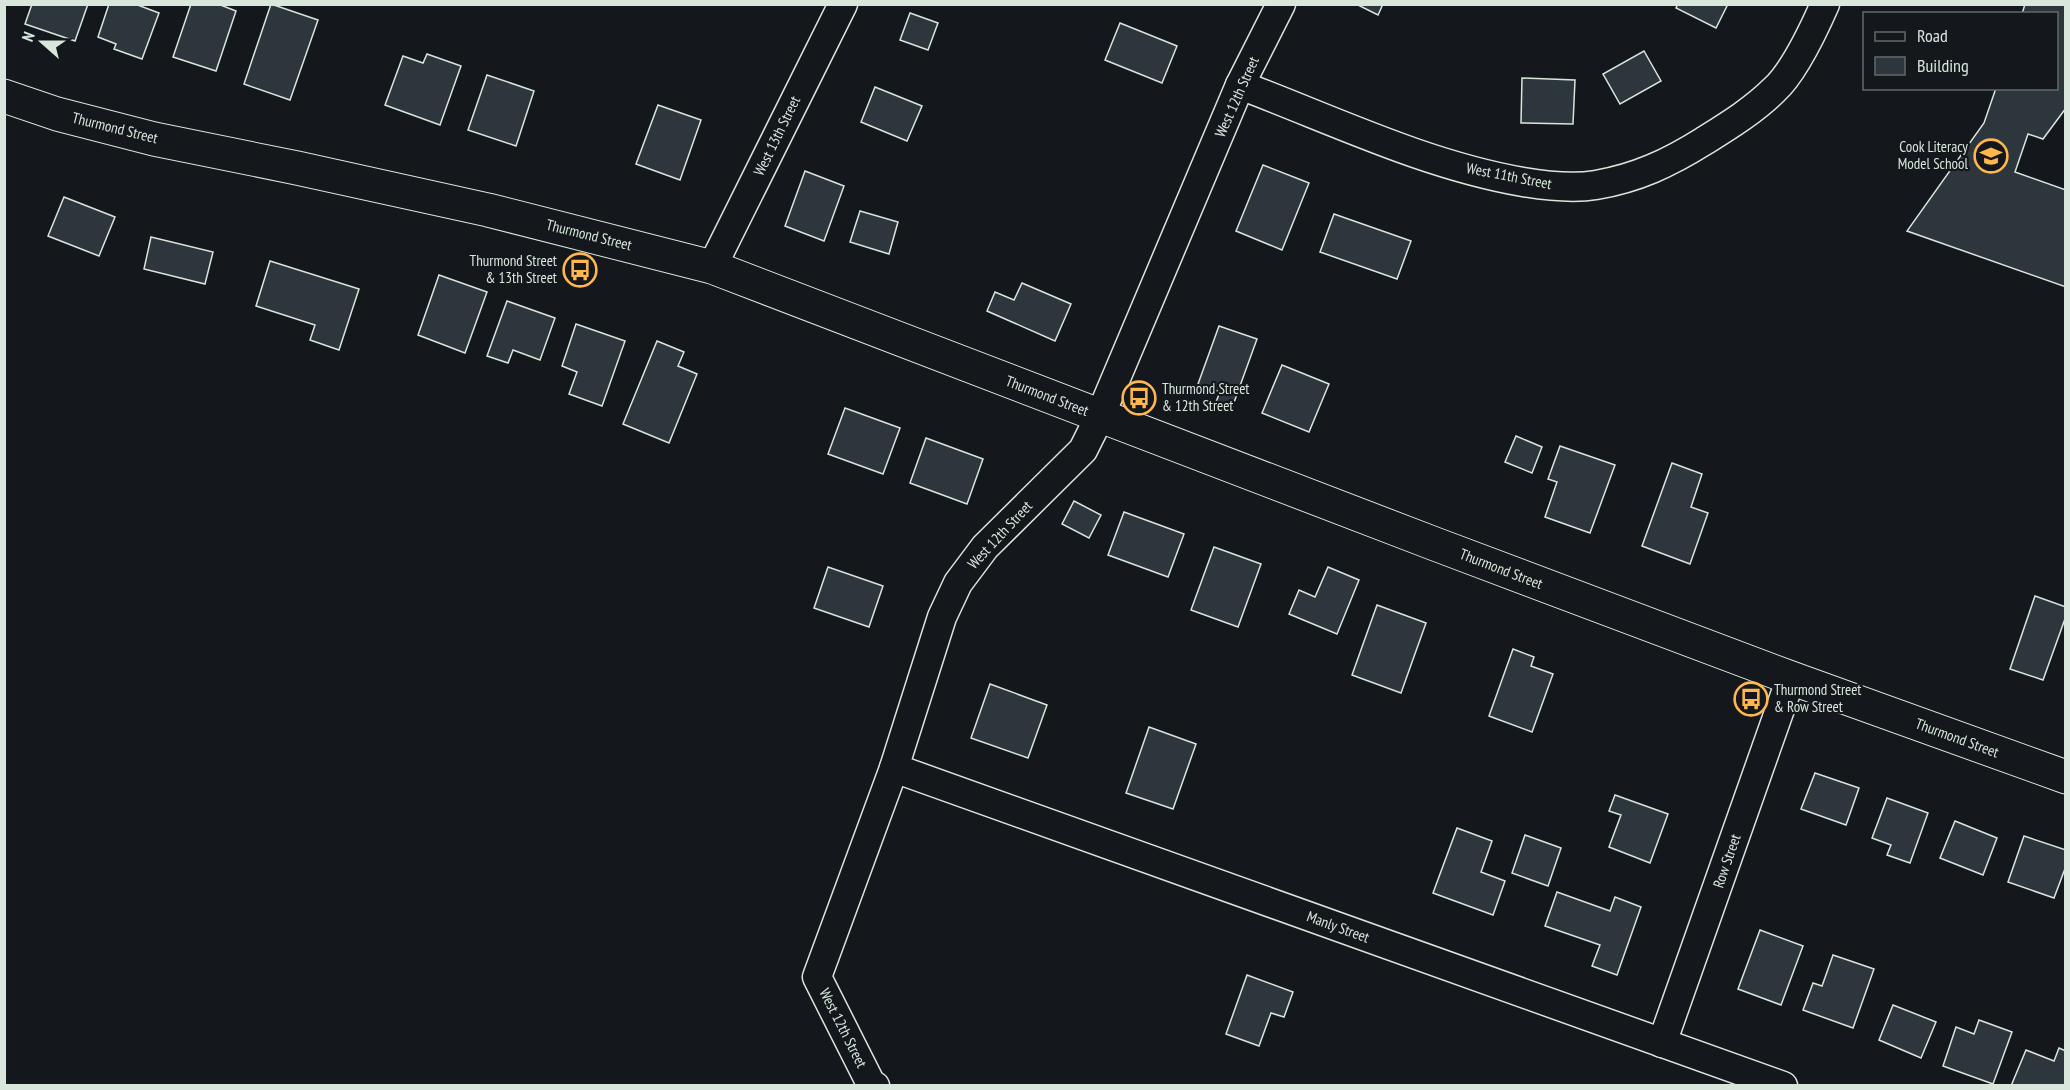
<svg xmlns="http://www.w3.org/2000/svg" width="2070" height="1090" font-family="'PT Sans Narrow',sans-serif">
<rect width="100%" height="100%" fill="#14181c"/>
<g fill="#2c363c" stroke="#d8e6dc" stroke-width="1.5">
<polygon points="32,4 88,4 75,41 25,24"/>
<polygon points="109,4 135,4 159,13 142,59 114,49 116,44 98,37"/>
<polygon points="191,4 218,4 236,11 216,71 173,57"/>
<polygon points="271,4 318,20 290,100 244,84"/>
<polygon points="1356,4 1383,4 1378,15"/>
<polygon points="1678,4 1728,4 1716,28 1676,8"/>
<polygon points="2025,4 2066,4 2066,108 2043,139 2028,134 2015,172 2066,190 2066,287 1907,231 1984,123 1996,88 2056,88 2056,14 2022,14"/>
<polygon points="910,13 938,23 928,50 900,40"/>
<polygon points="1120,23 1177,46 1162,83 1105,60"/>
<polygon points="1644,51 1661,81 1620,104 1603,74"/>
<polygon points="427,54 461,66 440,125 385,105 403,56 423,63"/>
<polygon points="487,75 534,91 516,146 468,130"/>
<polygon points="1522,78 1575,80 1573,124 1521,123"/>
<polygon points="875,87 922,106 907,141 861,122"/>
<polygon points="658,105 701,120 680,180 636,164"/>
<polygon points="1263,165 1309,183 1282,250 1236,231"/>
<polygon points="805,171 844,186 824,241 785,226"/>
<polygon points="64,197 115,217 99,256 48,236"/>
<polygon points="860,211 898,222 889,254 850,242"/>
<polygon points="1334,214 1411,241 1397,279 1320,252"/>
<polygon points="151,237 213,252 205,284 144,269"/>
<polygon points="270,261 359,289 339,350 310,340 315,325 256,306"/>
<polygon points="439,275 487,292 465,353 418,335"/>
<polygon points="1022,283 1071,304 1055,341 987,311 995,292 1014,300"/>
<polygon points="507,301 555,318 540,360 513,350 508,363 487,356"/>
<polygon points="576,324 625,341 602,406 569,394 577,372 562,366"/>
<polygon points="1219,326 1257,339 1232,408 1216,402 1220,392 1198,384"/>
<polygon points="657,341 684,352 678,366 697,374 669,443 623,424"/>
<polygon points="1282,365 1329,384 1309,432 1262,413"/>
<polygon points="845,408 900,428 883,474 828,454"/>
<polygon points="1516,436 1542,447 1532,473 1505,462"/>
<polygon points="926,438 983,459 967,504 910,483"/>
<polygon points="1560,446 1615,465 1590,533 1545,517 1557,482 1548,479"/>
<polygon points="1672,463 1702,474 1691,507 1708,513 1690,564 1642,546"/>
<polygon points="1074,501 1101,515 1089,538 1062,524"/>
<polygon points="1124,512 1184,534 1168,577 1108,555"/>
<polygon points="1214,547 1261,564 1238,627 1191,610"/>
<polygon points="828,567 883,586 869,627 814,608"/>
<polygon points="1328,567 1359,580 1337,634 1289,614 1299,590 1315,597"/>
<polygon points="2035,596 2066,607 2066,616 2043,680 2010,669"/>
<polygon points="1377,605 1426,623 1401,693 1352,675"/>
<polygon points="1513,649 1534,657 1531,666 1553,674 1532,732 1489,716"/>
<polygon points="990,684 1047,705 1028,758 971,738"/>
<polygon points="1149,727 1196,744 1173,809 1126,793"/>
<polygon points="1815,773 1859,788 1846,825 1801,809"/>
<polygon points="1615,795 1668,814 1650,863 1609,847 1621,815 1609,811"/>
<polygon points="1887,798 1928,813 1910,863 1887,855 1891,845 1872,838"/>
<polygon points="1955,821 1997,838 1983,875 1940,858"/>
<polygon points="1457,828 1492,841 1481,872 1505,881 1493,915 1433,893"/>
<polygon points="1525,835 1561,848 1548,886 1512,873"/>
<polygon points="2024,836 2066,850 2066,866 2054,898 2008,882"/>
<polygon points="1557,892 1610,911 1615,897 1641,907 1617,975 1592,966 1600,945 1545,926"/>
<polygon points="1760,930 1803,946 1781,1005 1738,989"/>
<polygon points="1833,955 1874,969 1853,1028 1803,1010 1813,983 1822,986"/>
<polygon points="1247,975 1293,992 1284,1017 1271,1013 1259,1046 1226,1034"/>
<polygon points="1893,1005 1936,1022 1921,1058 1879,1040"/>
<polygon points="1979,1020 2012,1032 1993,1084 1943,1066 1956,1027 1974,1034"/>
<polygon points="2059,1048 2066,1051 2066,1086 2011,1086 2026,1050 2054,1061"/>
</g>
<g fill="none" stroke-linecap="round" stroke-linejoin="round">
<g stroke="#d8e6dc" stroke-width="31">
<g id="minor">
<path d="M1240,85C1333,120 1425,165 1523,182C1547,186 1572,189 1596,185C1637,178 1669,163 1704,141C1728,126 1754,110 1774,90C1794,72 1814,29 1825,4"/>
<polyline points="712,267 843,4"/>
<polyline points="894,768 1783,1086"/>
<polyline points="1662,1043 1791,678"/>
<polyline points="875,1086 871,1084 817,977 894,768 942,617 958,583 985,547 1083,450 1100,416 1240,85 1281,4"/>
</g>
</g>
<g stroke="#d8e6dc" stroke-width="35">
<polyline id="tertiary" points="4,96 57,114 154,139 297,168 488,210 712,267 1435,544 1791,678 2066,777"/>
</g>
<use href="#minor" stroke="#14181c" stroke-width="28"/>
<use href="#tertiary" stroke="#14181c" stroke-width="33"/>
</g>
<defs>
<g id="school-ring" transform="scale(1.725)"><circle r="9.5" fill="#14181c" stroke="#ffb74d" stroke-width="1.5"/><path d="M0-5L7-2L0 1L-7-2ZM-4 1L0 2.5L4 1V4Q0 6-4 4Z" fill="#ffb74d"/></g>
<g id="bus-ring" transform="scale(1.725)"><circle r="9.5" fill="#14181c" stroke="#ffb74d" stroke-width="1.5"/><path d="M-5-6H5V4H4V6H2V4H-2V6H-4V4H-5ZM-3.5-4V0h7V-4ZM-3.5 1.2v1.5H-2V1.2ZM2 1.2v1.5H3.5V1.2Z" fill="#ffb74d"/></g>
</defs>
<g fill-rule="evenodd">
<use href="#school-ring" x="1991" y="156"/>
<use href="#bus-ring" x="580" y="270"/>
<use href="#bus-ring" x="1139" y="398"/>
<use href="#bus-ring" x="1751" y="699"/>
</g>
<g text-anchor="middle" stroke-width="4.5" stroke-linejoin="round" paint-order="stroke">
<g font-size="15" fill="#d8e6dc" stroke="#14181c">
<text transform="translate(1237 97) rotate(-66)" y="5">West 12th Street</text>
<text transform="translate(115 128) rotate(14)" y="5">Thurmond Street</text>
<text transform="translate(777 136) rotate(-64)" y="5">West 13th Street</text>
<text transform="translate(1509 176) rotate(11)" y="5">West 11th Street</text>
<text transform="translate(589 235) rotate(14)" y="5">Thurmond Street</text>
<text transform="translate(1047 396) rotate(21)" y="5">Thurmond Street</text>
<text transform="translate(1000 535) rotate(-47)" y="5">West 12th Street</text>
<text transform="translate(1501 569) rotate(21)" y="5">Thurmond Street</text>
<text transform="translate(1957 738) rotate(20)" y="5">Thurmond Street</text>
<text transform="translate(1727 861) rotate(-71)" y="5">Row Street</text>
<text transform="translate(1338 927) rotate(20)" y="5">Manly Street</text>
<text transform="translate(843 1028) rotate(63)" y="5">West 12th Street</text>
</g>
<g font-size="15" fill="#d8e6dc" stroke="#14181c" text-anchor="end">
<text x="1968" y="152">Cook Literacy<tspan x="1968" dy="17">Model School</tspan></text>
<text x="557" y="266">Thurmond Street<tspan x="557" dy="17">&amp; 13th Street</tspan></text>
<text x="1162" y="394" text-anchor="start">Thurmond Street<tspan x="1162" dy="17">&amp; 12th Street</tspan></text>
<text x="1774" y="695" text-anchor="start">Thurmond Street<tspan x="1774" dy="17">&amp; Row Street</tspan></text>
</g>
</g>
<rect width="2070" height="1090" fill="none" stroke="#d8e6dc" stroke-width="12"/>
<rect x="1863" y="12" width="195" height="78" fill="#14181c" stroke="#626a69" stroke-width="1.5"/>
<rect x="1875" y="32" width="30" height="9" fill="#14181c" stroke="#626a69" stroke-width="1.5"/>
<text x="1917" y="42" font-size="18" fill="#d8e6dc">Road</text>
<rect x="1875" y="57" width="30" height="18" fill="#2c363c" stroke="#626a69" stroke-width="1.5"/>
<text x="1917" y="72" font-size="18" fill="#d8e6dc">Building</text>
<g transform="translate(42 42) rotate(291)" stroke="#14181c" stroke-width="4.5" paint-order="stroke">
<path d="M0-4.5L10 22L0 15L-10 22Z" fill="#d8e6dc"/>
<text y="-9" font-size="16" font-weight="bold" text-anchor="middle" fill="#d8e6dc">N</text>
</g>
</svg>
